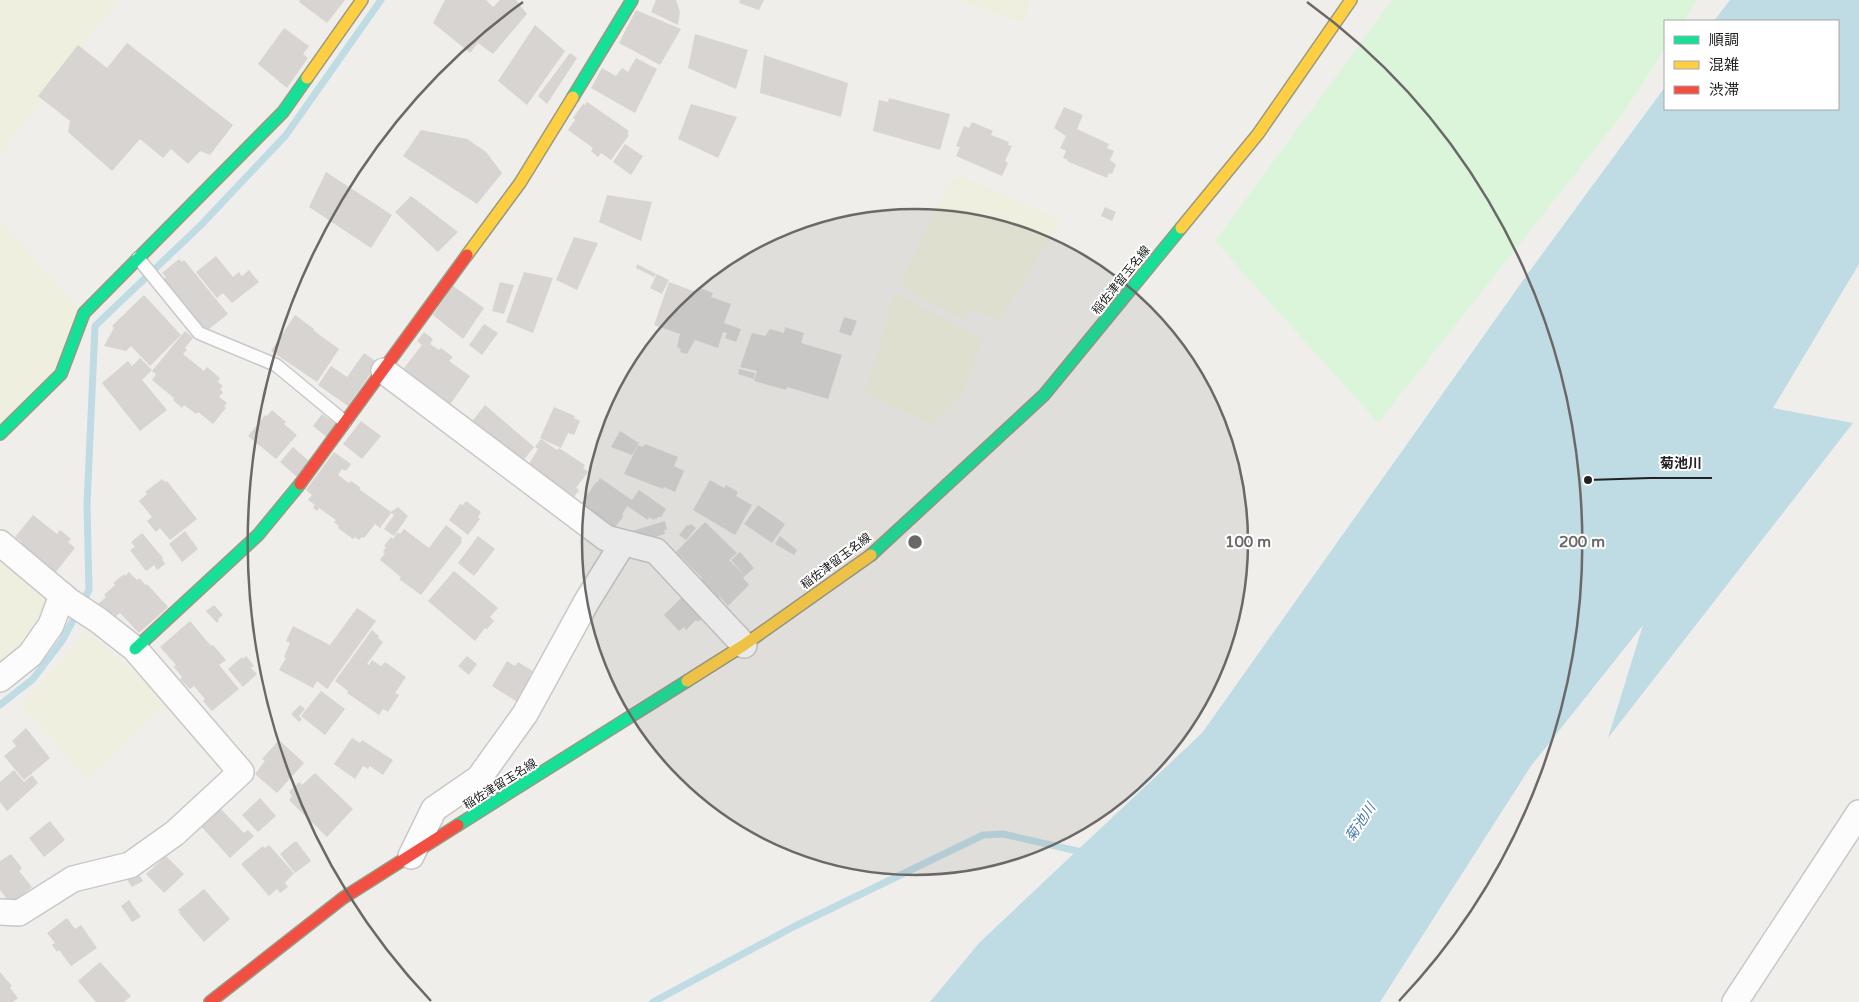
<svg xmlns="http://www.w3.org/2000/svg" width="1859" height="1002" font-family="'Varela Round','Noto Sans JP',sans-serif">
<rect width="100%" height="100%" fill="#f0eeeb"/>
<g fill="#efefdf">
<polygon points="0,0 119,0 0,154"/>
<polygon points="957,0 1029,0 1025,23"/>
<polygon points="962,176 1061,220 1000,320 969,309 963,320 899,285 949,182"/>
<polygon points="0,221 84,313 61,374 0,434"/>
<polygon points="895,292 983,340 962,395 932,425 865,393"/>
<polygon points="0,543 62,595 0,679"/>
<polygon points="86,631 169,701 88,779 21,706"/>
</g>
<polygon fill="#daf5da" points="1392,0 1698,0 1684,21 1665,21 1665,49 1624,112 1378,423 1215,241"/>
<polygon fill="#bfdbe3" points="1730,0 1859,0 1859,264 1773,408 1853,423 1608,738 1643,625 1531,766 1380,1002 930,1002 980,942 1202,733 1529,272 1665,87 1665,109 1838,109 1838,21 1714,21"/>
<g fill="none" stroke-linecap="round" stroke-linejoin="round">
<g stroke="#bfdbe3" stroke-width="7">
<polyline points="0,705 33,679 62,641 89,590 87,505 95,326 201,225 286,135 381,0"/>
<polyline points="653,1002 795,926 983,835 1003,834 1086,853"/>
</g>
</g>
<g fill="#d7d4d2">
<polygon points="300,0 345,0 327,23 299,2"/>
<polygon points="445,0 486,0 493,7 500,0 516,0 527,14 493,54 478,43 470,53 433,23"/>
<polygon points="656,0 676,0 680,12 678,25 651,12"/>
<polygon points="740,0 764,0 759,10 739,3"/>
<polygon points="636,10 681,29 660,65 619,43"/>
<polygon points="535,25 565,51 527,105 498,81"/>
<polygon points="284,28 309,46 303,54 308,58 287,88 258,64"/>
<polygon points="695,34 748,50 736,89 688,68"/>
<polygon points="127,43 233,125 210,155 200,151 188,164 171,149 163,158 140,139 112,171 68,132 70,121 38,96 78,45 107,68"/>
<polygon points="570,53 577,58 547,104 538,96"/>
<polygon points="764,55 848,83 841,117 760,93"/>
<polygon points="636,58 657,69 635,113 591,88 602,68 616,76 622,68 628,72"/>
<polygon points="889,98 950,114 940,150 873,131 879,100 888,102"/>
<polygon points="587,102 629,131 627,134 629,135 611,160 601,153 598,157 591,151 593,148 568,130 575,120 573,118 583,104 585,105"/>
<polygon points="691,104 737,117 718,158 678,139"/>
<polygon points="1064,107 1083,115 1077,129 1109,144 1107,148 1114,151 1110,160 1116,165 1112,174 1109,173 1107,178 1067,161 1068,160 1063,158 1066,151 1060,148 1066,136 1054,128"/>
<polygon points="972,122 993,131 991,135 1009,142 1008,145 1012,146 1005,161 1008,163 1002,176 956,156 960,147 956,146 964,126 969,128"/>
<polygon points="421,130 467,139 486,152 502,173 477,204 403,156"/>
<polygon points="625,144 643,156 631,175 613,162"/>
<polygon points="326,172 392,215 371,248 309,207"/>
<polygon points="607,195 652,202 641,241 599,222"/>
<polygon points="411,196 458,232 438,252 395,212"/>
<polygon points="1105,207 1116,212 1112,221 1101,216"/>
<polygon points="574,237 598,243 577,290 556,280"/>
<polygon points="216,256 233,277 239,272 242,276 249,270 259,282 232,303 223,293 217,298 196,272"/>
<polygon points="179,259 182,262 184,260 228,314 204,333 161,281 166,277 162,273"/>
<polygon points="637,264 656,274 654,277 636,268"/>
<polygon points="524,272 553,278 533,333 506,322"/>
<polygon points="657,274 669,280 662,294 650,288"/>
<polygon points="500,282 514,285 504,314 492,311"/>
<polygon points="669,282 696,292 698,287 713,293 711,297 731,304 724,323 741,329 736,342 725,338 727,333 723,332 718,348 695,340 687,354 680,352 681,349 677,347 680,334 654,325"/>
<polygon points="453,286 484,308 463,339 433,315"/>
<polygon points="144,295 181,335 150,366 131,346 126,351 104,346 114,328 112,326"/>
<polygon points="295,315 314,329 313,330 339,349 317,382 271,351"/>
<polygon points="844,317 857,321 851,336 839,332"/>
<polygon points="484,324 498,333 482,355 469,345"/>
<polygon points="785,327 804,333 801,343 842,355 828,399 787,387 786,390 754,381 757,371 740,367 752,333 765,336 770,329 784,333"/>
<polygon points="185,331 193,338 185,348 187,350 183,354 204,371 207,367 220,378 218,382 223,386 220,389 223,392 219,397 227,403 224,406 226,408 213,424 198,412 196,414 184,405 182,408 173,400 174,398 152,380 156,374 152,371"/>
<polygon points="424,332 433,339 430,344 439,350 441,348 453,357 449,361 470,376 449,406 405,373 407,371 404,368 422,345 417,341"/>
<polygon points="364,353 378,363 348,406 318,385 331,366 347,377"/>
<polygon points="140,358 152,370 142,380 167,410 140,431 102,383 128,361 132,366"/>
<polygon points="739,369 755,373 754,379 738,374"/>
<polygon points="485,405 534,447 520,465 469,425"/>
<polygon points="554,407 575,416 574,418 580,421 574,435 568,433 561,448 540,438"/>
<polygon points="272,410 286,422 284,424 297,435 276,459 248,436 265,415 267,416"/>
<polygon points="322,414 337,425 328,438 313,426"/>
<polygon points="361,421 381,436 362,459 343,444"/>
<polygon points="620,431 639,443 632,455 611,447"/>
<polygon points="541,439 557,450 559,448 585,465 583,468 588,472 576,488 579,490 571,501 526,472 529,464 538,449 535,447"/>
<polygon points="645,444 678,457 674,466 684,471 675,492 664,487 663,489 624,474 638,445 643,447"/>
<polygon points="293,447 310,462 297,477 280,462"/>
<polygon points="334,452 351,464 346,471 342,469 338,475 349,483 351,481 361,488 359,489 391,512 398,507 408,516 394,536 384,529 394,515 391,513 380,528 375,524 364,538 362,537 359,540 355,537 353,539 338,528 339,526 334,522 336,520 319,508 317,511 313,508 315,505 308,500 312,495 306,490"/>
<polygon points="600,478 632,500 639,490 666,509 661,517 658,517 657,519 655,518 654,520 649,517 648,520 627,506 622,515 624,516 615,527 608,522 606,525 579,507 596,482 597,483"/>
<polygon points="162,479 165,482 167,481 197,519 170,540 160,528 156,532 147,521 152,517 139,501 147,494 145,492"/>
<polygon points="710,480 724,488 726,485 738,492 736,496 752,505 735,535 693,510"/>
<polygon points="466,501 481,512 478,517 480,519 468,535 449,520 460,504 463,505"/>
<polygon points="758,505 785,524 772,543 744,524"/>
<polygon points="33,515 57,534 60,530 71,539 68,542 75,548 55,573 18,546 22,542 15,537"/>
<polygon points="665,521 667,530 664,530 665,534 645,540 634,540 632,531"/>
<polygon points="705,522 737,553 729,560 745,576 743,578 749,585 728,606 720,597 717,600 699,581 702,578 676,552"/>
<polygon points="691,524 696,528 686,540 679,535 687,525 689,526"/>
<polygon points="446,525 462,538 461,541 462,542 421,595 399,579 401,577 380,560 385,553 383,552 386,547 384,546 391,537 393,539 398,532 400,534 404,529 429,548"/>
<polygon points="185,531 198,549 182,562 169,544"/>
<polygon points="142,533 163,558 162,559 165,564 157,570 154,565 146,571 130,550 135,547 131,542"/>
<polygon points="478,536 495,549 474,576 458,563"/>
<polygon points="780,536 797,550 794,555 775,544"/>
<polygon points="740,552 754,568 745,576 731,560"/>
<polygon points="454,571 498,608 490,617 494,621 487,629 485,628 475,641 428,601"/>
<polygon points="129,572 137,580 139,578 146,585 147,584 168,607 139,633 120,613 111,620 97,605 106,597 104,595 115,585 113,583 124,574 125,576"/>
<polygon points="683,596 706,614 698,622 696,620 686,630 684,627 679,631 664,615"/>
<polygon points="214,605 223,615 218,619 219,621 217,623 206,611"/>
<polygon points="357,608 376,621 327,689 317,681 313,688 279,670 286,658 284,657 290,643 286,641 293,626 330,645"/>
<polygon points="190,621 211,646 213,645 226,660 219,665 239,689 212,711 203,701 205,699 194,686 190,689 180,679 182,677 174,667 176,665 160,647"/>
<polygon points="372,630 379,636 378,638 383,642 367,664 369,665 372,660 381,666 385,662 406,677 395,693 399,695 388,712 383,709 379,715 347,693 348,691 335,681"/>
<polygon points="246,656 254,666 251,668 257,674 243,687 228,669 242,657 243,659"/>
<polygon points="467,656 477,664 469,675 458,666"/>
<polygon points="507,661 515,666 518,662 533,671 529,676 537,681 522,705 492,686"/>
<polygon points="321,691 345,709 325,735 301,716"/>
<polygon points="300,705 305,709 299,716 302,719 299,722 291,714"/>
<polygon points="26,728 50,758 24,780 4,756 16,746 12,741"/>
<polygon points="352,738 360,743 362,740 393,760 383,775 370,766 368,769 363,766 355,779 334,764"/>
<polygon points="279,740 304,763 277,793 255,774 265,761 262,759"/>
<polygon points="14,770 24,782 32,775 38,783 7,811 0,802 0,782"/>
<polygon points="315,773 353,809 327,837 289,800 292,796 289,792 299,782 302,785"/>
<polygon points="260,798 276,816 258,832 242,815"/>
<polygon points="216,804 244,833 248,830 254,836 230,858 197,822"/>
<polygon points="50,821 65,840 44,857 29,838"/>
<polygon points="294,842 297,842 311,861 295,873 280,854"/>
<polygon points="269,845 294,873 285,883 288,887 280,893 277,889 269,896 241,864 263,846 265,848"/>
<polygon points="11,854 22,868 19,871 32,887 11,904 0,890 0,861"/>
<polygon points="166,856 184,874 164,893 146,874"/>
<polygon points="137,872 143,881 132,887 126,878"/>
<polygon points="204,889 230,919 204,942 179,913 180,912 178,910"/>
<polygon points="129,900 141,917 132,922 121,906"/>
<polygon points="67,918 75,929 81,925 97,948 71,966 59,950 57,952 52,945 55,943 47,933"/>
<polygon points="100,962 131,996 124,1002 96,1002 78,981"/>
<polygon points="0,972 12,986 10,988 18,998 13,1002 0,1002"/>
</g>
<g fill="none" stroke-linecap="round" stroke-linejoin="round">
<g stroke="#c9c8c7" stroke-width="15">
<polyline id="lane" points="138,258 199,333 276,365 345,422"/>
</g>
<g stroke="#c9c8c7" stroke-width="28">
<g id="street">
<polyline points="384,371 606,538 656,551 744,645"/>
<polyline points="0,543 69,601 98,620 135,649 241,772 175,833 130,865 73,879 19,913 0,912"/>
<polyline points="0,679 30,655 51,625 62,595"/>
<polyline points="411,856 434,809 479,778 525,714 587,601 623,543"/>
<polyline points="1735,1002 1859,813"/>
</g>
</g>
<g stroke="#999a82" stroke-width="14">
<g id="fast">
<polyline points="573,97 632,0"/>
<polyline points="0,434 61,374 84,313 283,112 307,78"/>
<polyline points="871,555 1044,395 1181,228"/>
<polyline points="135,649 258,535 300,484"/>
<polyline points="458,825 687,681"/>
</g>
</g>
<g stroke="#999a82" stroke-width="14">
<g id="slow">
<polyline points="307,78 362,0"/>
<polyline points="1181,228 1258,134 1351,0"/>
<polyline points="467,255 520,183 573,97"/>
<polyline points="687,681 744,645 871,555"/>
</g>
</g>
<g stroke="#999a82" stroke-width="14">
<g id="jam">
<polyline points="300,484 467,255"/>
<polyline points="210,1002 343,898 458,825"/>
</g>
</g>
<use href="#lane" stroke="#fdfcfc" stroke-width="12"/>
<use href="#street" stroke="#fdfcfc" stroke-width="25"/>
<use href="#fast" stroke="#16e098" stroke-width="11"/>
<use href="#slow" stroke="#ffcf43" stroke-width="11"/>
<use href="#jam" stroke="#f24e42" stroke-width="11"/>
</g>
<circle cx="915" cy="542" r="333" fill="#6a6968" fill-opacity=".12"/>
<g fill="none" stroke="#6a6968" stroke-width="2.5">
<circle cx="915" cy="542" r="333"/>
<path d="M431 1001A667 667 0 0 1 523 2M1307 2A667 667 0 0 1 1399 1001"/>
</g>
<g text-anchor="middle" stroke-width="4" stroke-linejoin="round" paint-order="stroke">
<g font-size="12" fill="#222" stroke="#fff">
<text transform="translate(1121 280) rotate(-51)" y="4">稲佐津留玉名線</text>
<text transform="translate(836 561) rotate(-37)" y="4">稲佐津留玉名線</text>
<text transform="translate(500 784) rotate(-32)" y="4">稲佐津留玉名線</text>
</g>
<g font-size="14" font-style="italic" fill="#4a7aab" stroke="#fff">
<text transform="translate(1360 822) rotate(-56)" y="5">菊池川</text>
</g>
</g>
<circle cx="915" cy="542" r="8" fill="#6a6968" stroke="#fff" stroke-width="2.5"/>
<g font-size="15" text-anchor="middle" font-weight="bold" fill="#6a6968" stroke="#fff" stroke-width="4" stroke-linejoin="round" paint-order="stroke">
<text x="1248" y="547">100 m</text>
<text x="1582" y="547">200 m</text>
</g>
<path fill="none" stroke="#222" stroke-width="2" d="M1588 480L1650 478H1712"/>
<circle fill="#222" stroke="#fff" stroke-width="2" cx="1588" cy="480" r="5"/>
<g font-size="14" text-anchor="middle" font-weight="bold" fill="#222" stroke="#fff" stroke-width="4" stroke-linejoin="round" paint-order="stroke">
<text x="1681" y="468">菊池川</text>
</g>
<rect x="1664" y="20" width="175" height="90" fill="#ffffff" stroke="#a7a7a7"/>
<rect x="1674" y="36" width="25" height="8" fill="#16e098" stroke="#a7a7a7"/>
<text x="1709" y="45" font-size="15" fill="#222222">順調</text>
<rect x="1674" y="61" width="25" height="8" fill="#ffcf43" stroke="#a7a7a7"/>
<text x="1709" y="70" font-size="15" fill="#222222">混雑</text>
<rect x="1674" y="86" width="25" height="8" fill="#f24e42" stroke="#a7a7a7"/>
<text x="1709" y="95" font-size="15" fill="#222222">渋滞</text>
</svg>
